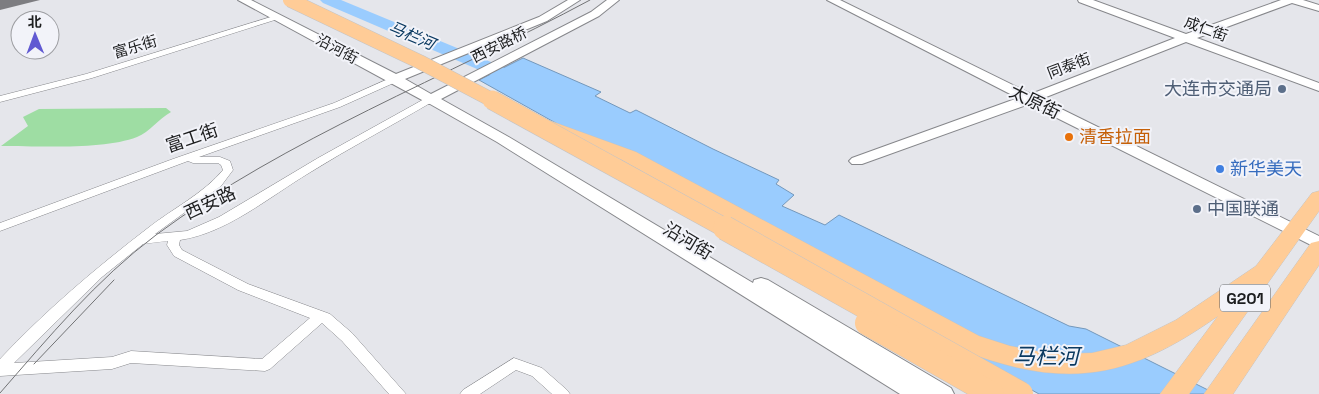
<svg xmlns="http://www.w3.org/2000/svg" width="1319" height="394" font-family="'Space Grotesk','Noto Sans SC',sans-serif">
<rect width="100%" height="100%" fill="#e5e6eb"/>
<path fill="#9edda3" d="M166,108L171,112C158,119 150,132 137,137C104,150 38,146 1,146L28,126L23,117L39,109Z"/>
<polygon fill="#9accfe" stroke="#7498bb" points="523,58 601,92 595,96 630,113 636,110 713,149 779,180 776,184 794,195 782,206 825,225 839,215 1069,326 1086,329 1216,394 1039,394 479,80"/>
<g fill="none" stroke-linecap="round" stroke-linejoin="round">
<polygon fill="#9accfe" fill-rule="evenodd" points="320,0 341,0 503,67 506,71 503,75 497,76 491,75 323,3"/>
<g stroke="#86878b" stroke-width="1">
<g id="street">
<polygon points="274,16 281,18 92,78 0,102 0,96 86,74"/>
<path d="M395,76L399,79L398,81L340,107L199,157H220L230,161L233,170L221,186L155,234L187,231L219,217L318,158L426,98H432V102C391,126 349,148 309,173C269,197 227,233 180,240L179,245L182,250L248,284L330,314L352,333L406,394H389L342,341L322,323L270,369L265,371L131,363L112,369L0,376V359C45,311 96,268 148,228C172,209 203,194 223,170L221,165L218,163H193L188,161L0,231V223L173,159L334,103ZM168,241L167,245L174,256L238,290L310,318L262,359L131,351L112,357L14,363L102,277L143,244Z"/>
<polygon points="514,358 542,368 567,390 570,394 552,394 532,376 516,370 480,394 460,394 463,390"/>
</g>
</g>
<g stroke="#86878b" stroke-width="2">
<g id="secondary">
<polygon points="238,0 251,0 396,74 539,17 568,0 580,0 547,21 405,79 431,94 591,12 607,0 619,0 599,16 441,99 507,136 753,283 754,280 761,278 768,280 951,388 954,394 900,394 497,142 430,104 424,103 422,100"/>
<polygon points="827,0 840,0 1031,94 1175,38 1079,2 1078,0 1093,0 1186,34 1281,0 1303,0 1319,5 1319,11 1292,3 1197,38 1319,83 1319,91 1186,42 1041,99 1319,236 1319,249 1029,104 862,164 852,164 849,161 852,158 1018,98"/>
</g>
</g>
<g stroke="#c4c4c5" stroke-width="1">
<g id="highway">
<path d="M545,119L636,152L979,336L1010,346L1051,354L1092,353L1126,345L1176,320L1256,266L1312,193L1319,191V211L1189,394H1160L1218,316C1127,380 1066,390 961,350L622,160L539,128L536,124L539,120Z"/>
<polygon points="1319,241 1319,265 1233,394 1204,394 1311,243"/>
</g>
</g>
<use href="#street" fill="#fff" fill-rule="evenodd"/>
<use href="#secondary" fill="#fff" fill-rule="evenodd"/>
<use href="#highway" fill="#ffcc97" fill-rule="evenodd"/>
<g stroke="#727375" stroke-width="1">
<polyline points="34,364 114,280"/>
<path d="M0,393C49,337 96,280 156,235C287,138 447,77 590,0"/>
</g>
<g stroke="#c4c4c5" stroke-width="15" stroke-linecap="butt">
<polyline id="highway-bridge-far2" points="290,0 420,62 494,101"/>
</g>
<g stroke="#c4c4c5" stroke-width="20" stroke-linecap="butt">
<polyline id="highway-bridge-far1" points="492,100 727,229"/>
</g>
<g stroke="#c4c4c5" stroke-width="25" stroke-linecap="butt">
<g id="highway-bridge">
<polyline points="725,228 1021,394"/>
<polyline points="867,323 992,394"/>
</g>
</g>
<use href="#highway-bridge-far2" stroke="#ffcc97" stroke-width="14"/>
<use href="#highway-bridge-far1" stroke="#ffcc97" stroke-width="19"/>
<use href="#highway-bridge" stroke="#ffcc97" stroke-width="24"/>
</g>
<polygon fill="#7d7d81" points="0,0 40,0 0,10"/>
<g fill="#5c6f8a" stroke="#f2f3f9" stroke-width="2">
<circle cx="1282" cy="89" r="5"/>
<circle cx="1197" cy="209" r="5"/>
</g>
<circle fill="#e8710a" stroke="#f2f3f9" stroke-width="2" cx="1069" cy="137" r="5"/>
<circle fill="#3f7fe0" stroke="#f2f3f9" stroke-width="2" cx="1220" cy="169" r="5"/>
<g text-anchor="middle" stroke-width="4" stroke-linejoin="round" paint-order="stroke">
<g font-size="15" fill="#1d1e1f" stroke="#f2f3f9">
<text transform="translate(1206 29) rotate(20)" y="5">成仁街</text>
<text transform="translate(499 45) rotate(-27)" y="5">西安路桥</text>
<text transform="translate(135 47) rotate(-17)" y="5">富乐街</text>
<text transform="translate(337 49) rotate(28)" y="5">沿河街</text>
<text transform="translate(1069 66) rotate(-21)" y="5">同泰街</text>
</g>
<g font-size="16" font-style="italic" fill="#0b3a61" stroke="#f2f3f9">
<text transform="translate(412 35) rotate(23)" y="6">马栏河</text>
</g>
<rect fill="#f2f3f9" stroke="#5d5e60" stroke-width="1" x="1220" y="284.5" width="50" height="27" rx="4"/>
<g font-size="16" font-weight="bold" fill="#1d1e1f">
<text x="1245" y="304">G201</text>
</g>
<g font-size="18" fill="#4e5e75" stroke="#f2f3f9" text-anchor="end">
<text x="1272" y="95">大连市交通局</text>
<text x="1207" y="215" text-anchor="start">中国联通</text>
</g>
<g font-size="18" fill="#1d1e1f" stroke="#f2f3f9">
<text transform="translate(1035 102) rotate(26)" y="6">太原街</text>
<text transform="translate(192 138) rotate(-19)" y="6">富工街</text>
<text transform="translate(210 203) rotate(-25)" y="6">西安路</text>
<text transform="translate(688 241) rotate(31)" y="6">沿河街</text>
</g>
<g font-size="18" fill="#c56008" stroke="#f2f3f9" text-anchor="start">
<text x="1079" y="143">清香拉面</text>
</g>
<g font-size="18" fill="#366cbe" stroke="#f2f3f9" text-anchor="start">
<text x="1230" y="175">新华美天</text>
</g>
<g font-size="22" font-style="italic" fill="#0b3a61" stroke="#f2f3f9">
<text x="1046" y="364">马栏河</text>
</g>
</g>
<g transform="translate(35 35) rotate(359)"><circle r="24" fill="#f2f3f9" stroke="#9d9ea2"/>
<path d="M0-4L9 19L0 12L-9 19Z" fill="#6059d2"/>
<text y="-8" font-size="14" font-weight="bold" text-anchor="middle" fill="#1d1e1f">北</text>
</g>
</svg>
